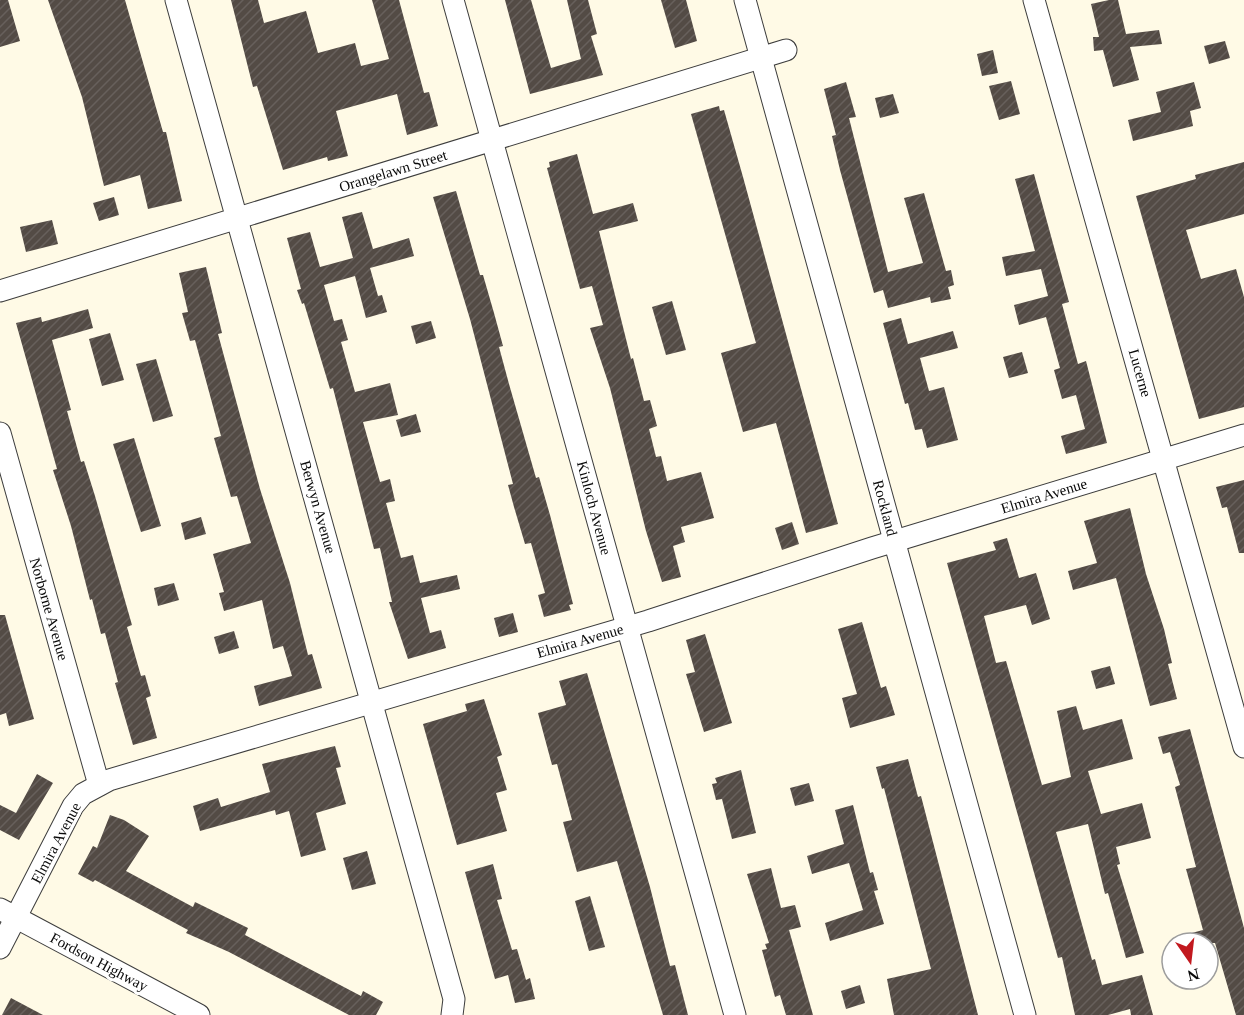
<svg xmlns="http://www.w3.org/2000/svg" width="1244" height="1015" font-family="Georgia,serif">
<defs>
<pattern id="building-hatch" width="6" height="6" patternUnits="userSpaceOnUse" patternTransform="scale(1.5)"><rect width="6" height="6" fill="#534b45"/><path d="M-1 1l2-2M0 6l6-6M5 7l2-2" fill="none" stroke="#67605c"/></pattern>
</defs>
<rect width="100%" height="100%" fill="#fffae6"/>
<g fill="url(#building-hatch)">
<polygon points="0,0 8,0 20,41 0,47"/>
<polygon points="48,0 125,0 163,132 166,132 182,201 148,209 140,175 104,186 82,97"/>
<polygon points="231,0 258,0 264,23 306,11 318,53 355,43 361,66 389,59 372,0 399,0 424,93 429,92 438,126 407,135 397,94 336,111 348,156 328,161 327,157 283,170 257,86 253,87"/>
<polygon points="505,0 531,0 551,68 581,59 567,0 588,0 597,34 591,36 603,75 530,94"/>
<polygon points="661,0 686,0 697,41 675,48"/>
<polygon points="1109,0 1118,0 1126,34 1159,30 1162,44 1130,47 1139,80 1113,87 1103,50 1094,51 1093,37 1099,37 1091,4"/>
<polygon points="1225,41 1230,58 1209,64 1204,46"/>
<polygon points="993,50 998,73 982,76 977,54"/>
<polygon points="1011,81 1020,114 999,120 989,86"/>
<polygon points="846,82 856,117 849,118 888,272 923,263 904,198 924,193 946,271 951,270 954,285 948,287 951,299 931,303 930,297 888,308 883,290 874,293 840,170 832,136 836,135 824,89"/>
<polygon points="1194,82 1201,108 1190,111 1193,126 1133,141 1128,120 1161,112 1156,92"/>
<polygon points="893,94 899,113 880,118 875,98"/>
<polygon points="719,106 720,111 724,110 743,177 838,524 806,533 776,423 743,432 721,353 756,343 691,114"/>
<polygon points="577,154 593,214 633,203 638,221 599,231 631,359 633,358 644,401 650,400 657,426 649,429 656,457 661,456 667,481 701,472 714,518 681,527 685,542 673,546 681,577 662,582 646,531 610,388 590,328 603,325 592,286 580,289 547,168 550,167 549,162"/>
<polygon points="1244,162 1244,214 1186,230 1201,279 1236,269 1244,297 1244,407 1199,419 1136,196 1196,179 1195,175"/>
<polygon points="1034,174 1069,302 1062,304 1078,364 1086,361 1107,443 1066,454 1061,436 1085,429 1076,395 1062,399 1054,370 1060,368 1046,317 1019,325 1014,305 1048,296 1041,269 1006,276 1002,257 1035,251 1015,179"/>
<polygon points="456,191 480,275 483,275 494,313 503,346 499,347 509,384 536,478 539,477 550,515 573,604 569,605 571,610 544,617 538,595 545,593 531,543 525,544 514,507 508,485 513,484 470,319 433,197"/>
<polygon points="114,197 119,215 99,221 93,203"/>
<polygon points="362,212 373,249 409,238 414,256 370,268 378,296 382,295 387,312 366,318 355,276 324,285 334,321 342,319 348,340 341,342 355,392 390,383 398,415 363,422 380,482 390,479 395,501 386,503 401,558 413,555 420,583 457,575 460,589 421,598 430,633 441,630 446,648 408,659 389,602 392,602 380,548 374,549 333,388 330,389 304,303 302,304 297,290 301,289 287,238 310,232 320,267 353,258 342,217"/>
<polygon points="52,220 58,244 26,252 20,227"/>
<polygon points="206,267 222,333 218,334 260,489 290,583 308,655 312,654 322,688 259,706 254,686 292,676 283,646 273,649 262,600 224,611 219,593 224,592 213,554 251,543 237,496 231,497 214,438 221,436 195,340 190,341 182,313 188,312 179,273"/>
<polygon points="672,301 686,350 666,355 652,307"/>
<polygon points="88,309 93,328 52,340 71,410 67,411 81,462 84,461 95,496 132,625 127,627 141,676 145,675 151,696 146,698 157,738 133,745 115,683 118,682 105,633 101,634 92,599 90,600 71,526 53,470 57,469 16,323 41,317 42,322"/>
<polygon points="901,318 908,344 953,331 958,348 920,358 929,391 944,387 958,440 927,448 922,429 915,430 908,403 905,404 883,323"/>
<polygon points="431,321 436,338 416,344 411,326"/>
<polygon points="110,333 124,380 102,386 89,339"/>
<polygon points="1022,352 1028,373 1009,378 1003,357"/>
<polygon points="156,359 173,416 153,422 136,364"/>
<polygon points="416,414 421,432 401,437 396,420"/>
<polygon points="134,438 161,526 141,532 113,444"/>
<polygon points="1244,480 1244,553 1239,553 1227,507 1222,508 1216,487"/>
<polygon points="1130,508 1146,574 1164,629 1172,663 1168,664 1177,699 1150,706 1116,578 1073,590 1068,571 1097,563 1084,521"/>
<polygon points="201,517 206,534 185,540 181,523"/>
<polygon points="792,522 799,544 782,550 775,528"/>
<polygon points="1007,538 1019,578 1036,573 1050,619 1032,625 1026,605 984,616 996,663 1006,661 1042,785 1071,777 1057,711 1076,706 1083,730 1122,719 1133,759 1088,771 1101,814 1142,803 1151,838 1116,847 1120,864 1117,865 1144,953 1126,958 1108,893 1105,894 1088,824 1056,832 1092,960 1095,959 1102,985 1142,975 1153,1015 1131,1015 1130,1009 1108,1015 1075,1015 1062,957 1058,958 947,563 996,550 993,542"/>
<polygon points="174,583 179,600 158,606 154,588"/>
<polygon points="513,613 518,632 499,637 494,618"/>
<polygon points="0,615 5,615 34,719 9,726 6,713 0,715"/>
<polygon points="862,622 881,688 886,686 895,715 850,728 842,698 857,694 838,629"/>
<polygon points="234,631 239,648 219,654 214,637"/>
<polygon points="705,634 732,723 704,732 686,674 695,672 686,640"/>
<polygon points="1110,666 1115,684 1096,689 1091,671"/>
<polygon points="587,673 650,887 670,966 675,965 688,1015 663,1015 617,861 577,872 563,822 572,820 557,764 552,765 538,713 566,705 559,681"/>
<polygon points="484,699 502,755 497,757 507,790 496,793 507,831 457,845 423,724 467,711 465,704"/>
<polygon points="1190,729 1244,928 1244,1015 1236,1015 1215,943 1174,943 1173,938 1203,930 1186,869 1196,867 1175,787 1180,785 1170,752 1163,754 1158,737"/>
<polygon points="335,746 341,767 336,768 346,804 316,813 326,850 301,857 289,811 276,815 275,810 200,831 193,806 218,798 221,807 270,792 262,764"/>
<polygon points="908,759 918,797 921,796 978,1015 894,1015 887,979 931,969 884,788 882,789 876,767"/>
<polygon points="741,770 756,833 732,839 722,799 716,800 712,784 717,783 715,778"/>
<polygon points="37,774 53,783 19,840 0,830 0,805 16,813"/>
<polygon points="809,783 814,801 795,806 790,788"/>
<polygon points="853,805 870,873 873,872 878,890 874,891 884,924 830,941 825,923 863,910 849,863 812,874 807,856 844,844 835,810"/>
<polygon points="110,815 124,820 149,836 126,871 193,907 195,902 248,928 245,935 361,996 363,991 383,1002 376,1015 349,1015 229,952 186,933 188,930 95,880 93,882 78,874 93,846 97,848"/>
<polygon points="367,851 376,884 352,890 343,858"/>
<polygon points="493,864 502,899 497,900 512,950 517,949 526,980 530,978 535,999 515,1003 508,975 495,979 465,872"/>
<polygon points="771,868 781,908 795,905 801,927 789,930 813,1015 786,1015 780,995 775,997 762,950 767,949 765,944 769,943 747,874"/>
<polygon points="590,896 605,947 589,951 575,901"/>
<polygon points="860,985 865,1003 846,1009 841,991"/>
<polygon points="11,998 43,1015 2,1015"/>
</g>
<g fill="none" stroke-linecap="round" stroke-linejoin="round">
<g stroke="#3d3d3d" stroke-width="23">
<g id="street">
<polyline points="176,0 454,999 452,1015"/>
<polyline points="453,0 735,1015"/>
<polyline points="745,0 1025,1015"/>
<polyline points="1034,0 1244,747"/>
<polyline points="0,291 786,50"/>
<polyline points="0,433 99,785"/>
<polyline points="0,909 199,1015"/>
<polyline points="0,948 73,806 83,794 109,780 648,621 872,548 1244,435"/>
</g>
</g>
<use href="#street" stroke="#fff" stroke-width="21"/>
</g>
<g text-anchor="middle" stroke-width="6" stroke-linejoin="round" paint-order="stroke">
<g font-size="15" fill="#0a0a0a" stroke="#fff">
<text transform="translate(393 171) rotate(-17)" y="5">Orangelawn Street</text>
<text transform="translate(1140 373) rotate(74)" y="5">Lucerne</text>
<text transform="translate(1044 496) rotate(-17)" y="5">Elmira Avenue</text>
<text transform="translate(318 507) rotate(74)" y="5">Berwyn Avenue</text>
<text transform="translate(594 508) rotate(75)" y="5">Kinloch Avenue</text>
<text transform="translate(885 508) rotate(75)" y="5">Rockland</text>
<text transform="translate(49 609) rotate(74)" y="5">Norborne Avenue</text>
<text transform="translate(580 641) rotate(-16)" y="5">Elmira Avenue</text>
<text transform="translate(56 843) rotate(-62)" y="5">Elmira Avenue</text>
<text transform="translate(99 962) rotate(28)" y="5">Fordson Highway</text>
</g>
</g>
<g transform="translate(1190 961) rotate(166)"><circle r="28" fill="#ffffff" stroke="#9d9d9d" stroke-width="1.5"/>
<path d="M0-4.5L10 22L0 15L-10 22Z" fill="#c2191f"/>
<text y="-9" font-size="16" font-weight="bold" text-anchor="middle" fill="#0a0a0a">N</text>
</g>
</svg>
